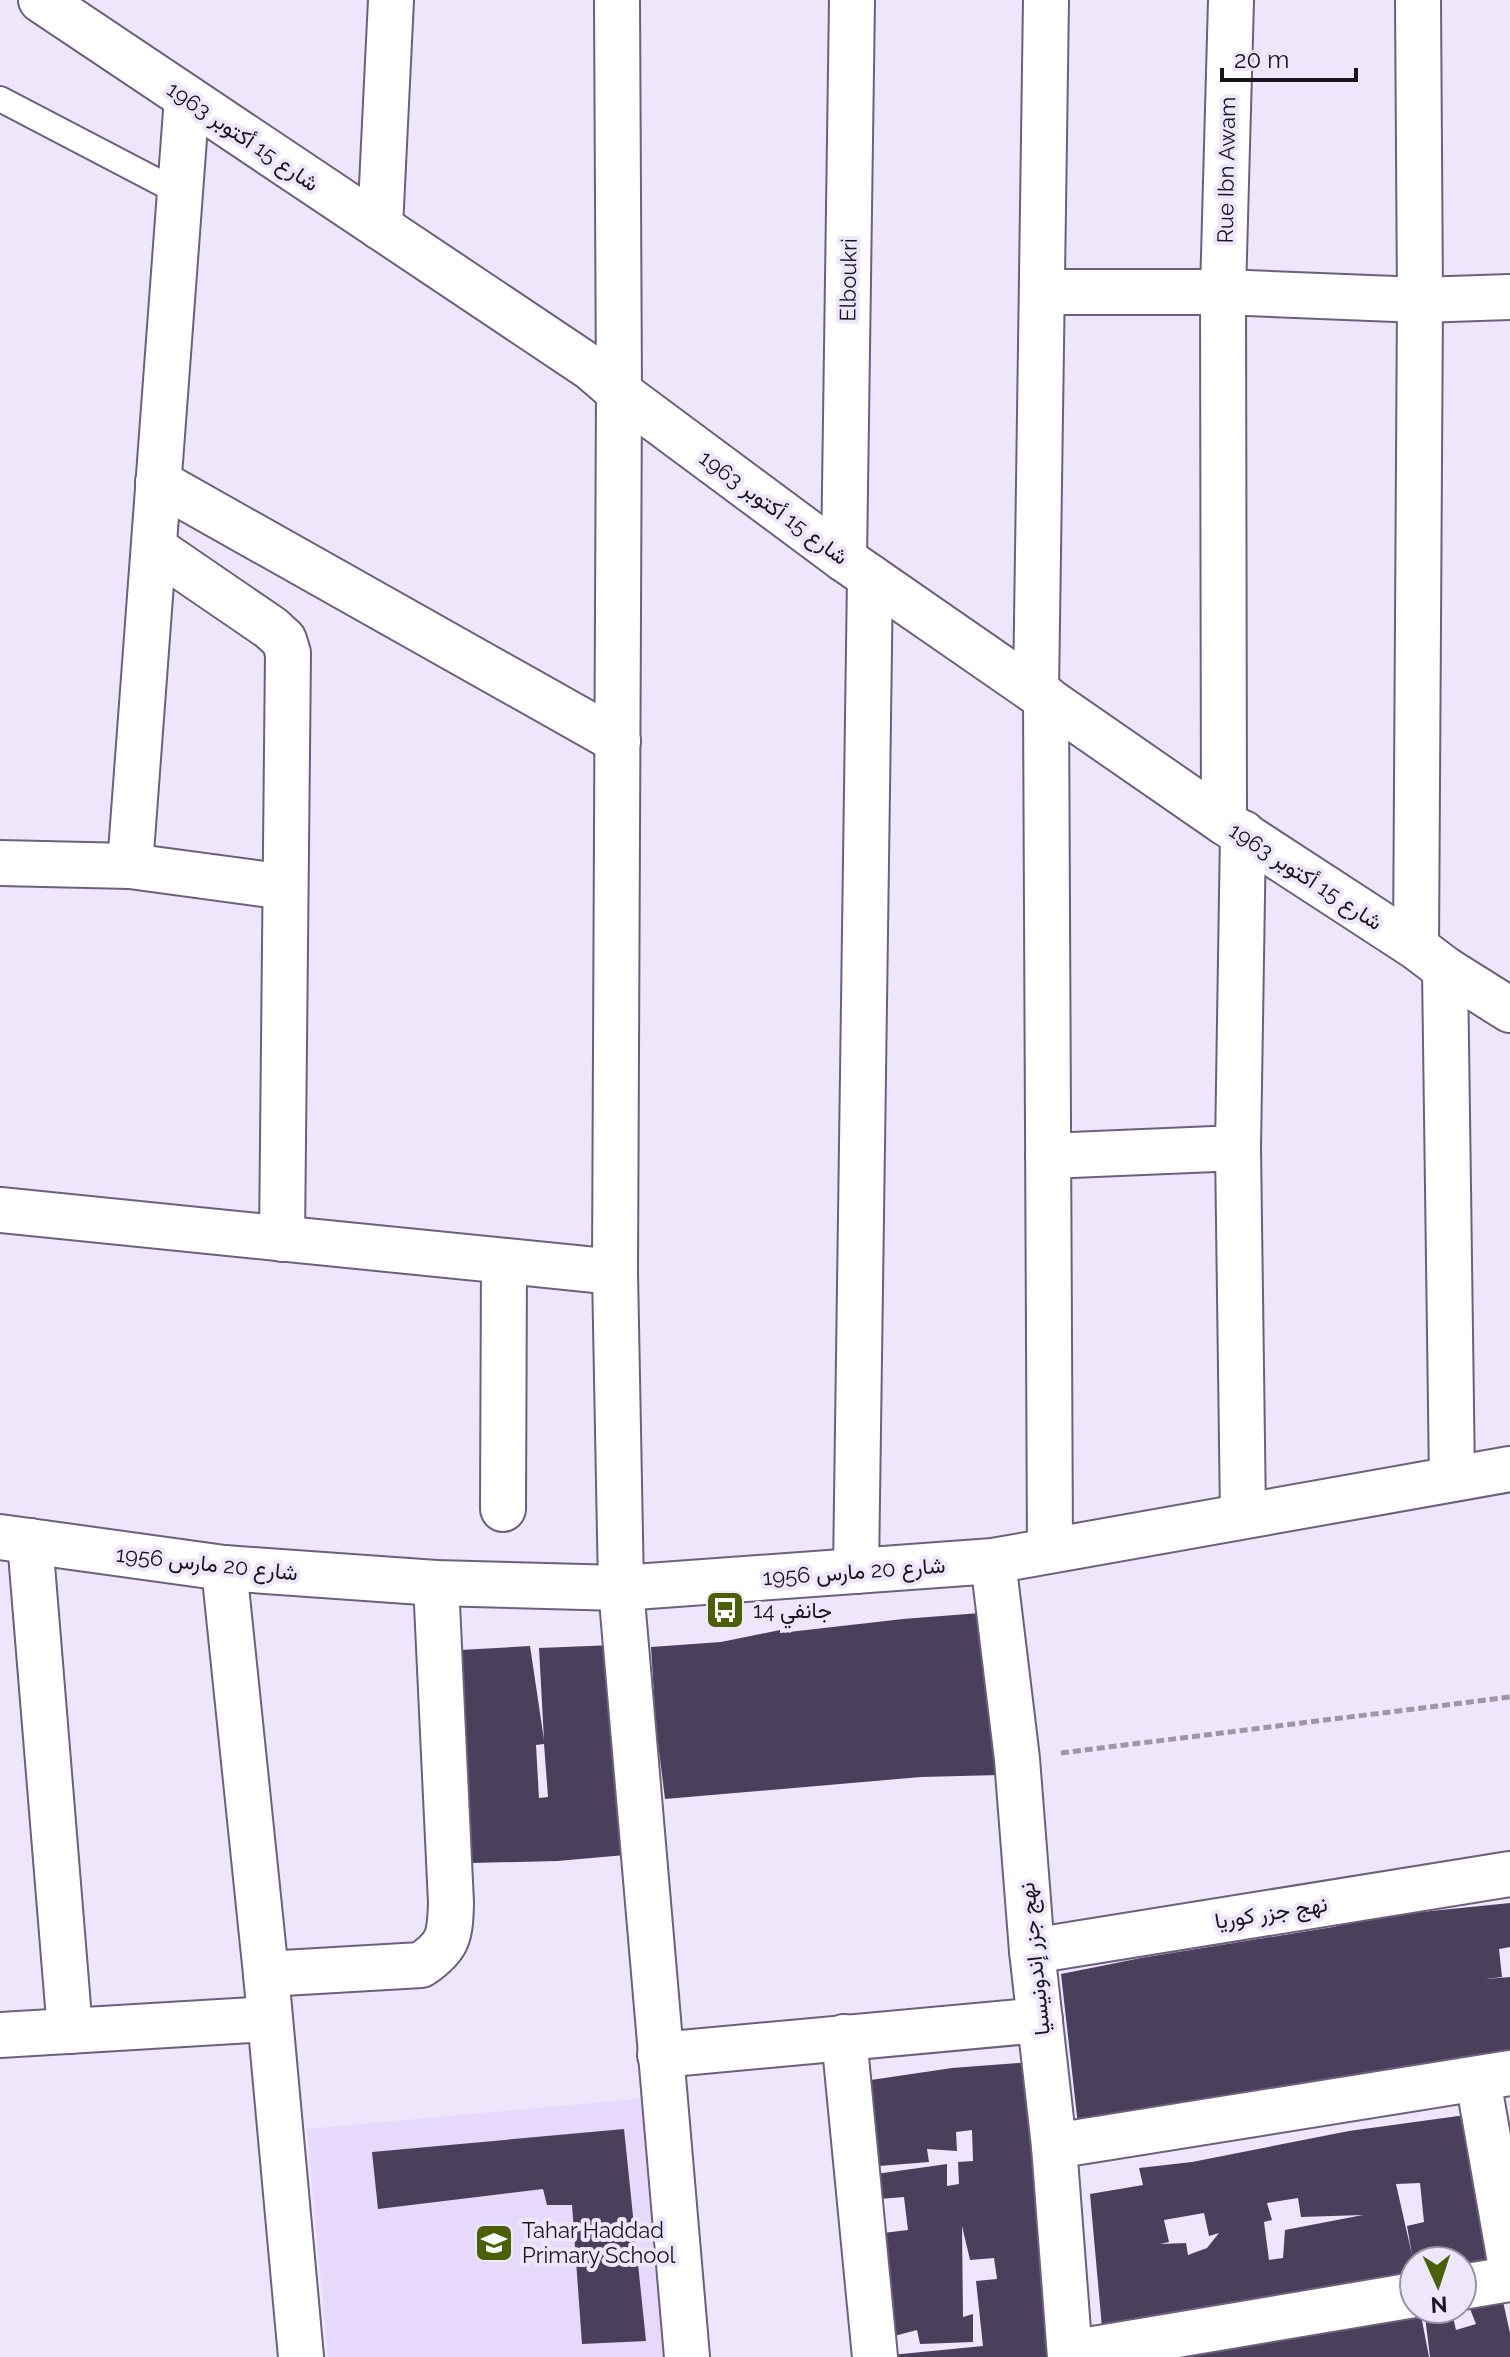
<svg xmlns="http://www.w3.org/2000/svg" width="1510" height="2357" font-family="Raleway,Vazirmatn,sans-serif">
<rect width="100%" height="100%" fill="#eee6fb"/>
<polygon fill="#e6d9fb" points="658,2097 679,2357 328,2357 307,2129"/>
<g fill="#4b405c" fill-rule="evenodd">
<polygon points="980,1613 1000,1775 921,1777 665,1799 656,1727 651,1647 721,1642 780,1630 780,1633 903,1619"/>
<path d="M614,1645L637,1854L557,1861L471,1863L460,1650L530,1646L544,1740L539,1648ZM544,1744L548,1797L539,1798L536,1745Z"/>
<polygon points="1510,1903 1510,1947 1499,1949 1502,1977 1486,1979 1510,1977 1510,2061 1079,2134 1061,1974 1141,1958 1333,1927 1382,1916"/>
<polygon points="1031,2062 1054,2357 891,2357 891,2355 983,2346 976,2281 997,2279 994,2258 970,2260 962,2226 963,2317 973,2314 973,2342 920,2344 917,2330 894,2336 883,2233 908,2230 904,2197 880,2199 876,2174 947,2164 947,2186 959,2184 958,2162 973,2161 972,2130 956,2132 957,2151 927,2149 929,2162 879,2166 871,2080 952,2068"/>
<path d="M1473,2114L1501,2275L1462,2281V2261H1414V2287L1103,2339L1090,2194L1143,2185L1139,2168L1192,2162L1349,2131ZM1420,2183L1424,2222L1407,2226L1412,2255L1396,2184ZM1298,2198L1301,2217L1363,2215L1285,2230L1283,2258L1269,2260L1264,2222L1272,2220L1267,2203ZM1204,2213L1209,2236L1219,2233L1207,2248L1188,2255L1186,2243L1160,2244L1169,2242L1164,2220Z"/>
<polygon points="624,2129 646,2341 582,2344 572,2205 547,2205 543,2189 378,2209 372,2152"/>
<polygon points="1502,2297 1510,2333 1510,2357 1430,2357 1425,2316 1452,2313 1456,2330 1476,2324 1468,2304"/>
<polygon points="1420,2310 1429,2357 1181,2357 1181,2355 1240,2348"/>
</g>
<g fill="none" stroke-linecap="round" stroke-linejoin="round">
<g stroke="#6c607e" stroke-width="28">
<polyline id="service" points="0,99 180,193"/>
</g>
<g stroke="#6c607e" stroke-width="48">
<g id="minor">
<polyline points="617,0 619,392 615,1272 621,1588 687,2357"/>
<polyline points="380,227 391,0"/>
<polyline points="1044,292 1223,292 1420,300 1510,297"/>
<polyline points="158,482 618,741"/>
<polyline points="154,548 271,628 284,640 288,653 282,1239"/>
<polyline points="844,559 852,0"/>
<polyline points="1036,691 1046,0"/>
<polyline points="1046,698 1050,1550"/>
<polyline points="1224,822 1223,292 1231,0"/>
<polyline points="0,863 130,866 285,887"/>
<polyline points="130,866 187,98"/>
<polyline points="1416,947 1420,300 1418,0"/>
<polyline points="1445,969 1452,1479"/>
<polyline points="1048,1156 1238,1148"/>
<polyline points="0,1210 615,1272"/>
<polyline points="503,1509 504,1262"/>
<polyline points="1243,1515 1238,1148 1243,833"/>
<polyline points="30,1541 70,2031"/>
<polyline points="993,1561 1017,1759 1032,1951 1054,2146 1070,2357"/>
<polyline points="224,1568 266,1974 301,2357"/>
<polyline points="856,1571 870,577"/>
<polyline points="1032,1951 1510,1874"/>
<path d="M266,1974L421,1965C449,1946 450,1936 451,1903L436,1583"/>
<polyline points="0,2035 270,2019"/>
<polyline points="844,2037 875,2357"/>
<polyline points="660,2055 1040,2020"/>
<polyline points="1478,2080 1510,2262"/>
<polyline points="1054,2146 1510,2073"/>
<polyline points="1462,2287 1510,2279"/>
<polyline points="1070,2353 1414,2295"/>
</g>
</g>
<g stroke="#6c607e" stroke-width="48">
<g id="tertiary">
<polyline points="41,0 591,368 619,392 844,559 1224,822 1416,947 1445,969 1510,1010"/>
<polyline points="0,1537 224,1568 436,1583 621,1588 993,1561 1510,1469"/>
</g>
</g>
<polyline stroke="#9d96a7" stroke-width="5" stroke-dasharray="8 4" stroke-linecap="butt" points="1061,1753 1510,1697"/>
<use href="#service" stroke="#fff" stroke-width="24"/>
<use href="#minor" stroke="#fff" stroke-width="44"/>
<use href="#tertiary" stroke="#fff" stroke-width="44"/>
</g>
<defs>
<g id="bus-square" transform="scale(2)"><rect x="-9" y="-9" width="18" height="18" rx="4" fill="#4b5f06" stroke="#eee6fb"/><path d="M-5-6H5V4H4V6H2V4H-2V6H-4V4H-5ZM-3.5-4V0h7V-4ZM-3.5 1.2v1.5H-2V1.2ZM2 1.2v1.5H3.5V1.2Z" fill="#fff"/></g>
<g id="school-square" transform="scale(2)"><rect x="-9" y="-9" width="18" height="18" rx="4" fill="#4b5f06" stroke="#eee6fb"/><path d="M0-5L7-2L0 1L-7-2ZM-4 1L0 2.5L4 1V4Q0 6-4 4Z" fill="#fff"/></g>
</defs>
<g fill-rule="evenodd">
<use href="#bus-square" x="725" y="1610"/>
<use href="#school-square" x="494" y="2243"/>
</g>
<g text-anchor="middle" stroke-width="8" stroke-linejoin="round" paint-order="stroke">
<g font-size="22" fill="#191420" stroke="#eee6fb">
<text transform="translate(243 136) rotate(34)" y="8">شارع 15 أكتوبر 1963</text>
<text transform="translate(1226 170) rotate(-89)" y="8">Rue Ibn Awam</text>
<text transform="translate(848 280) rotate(-89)" y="8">Elboukri</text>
<text transform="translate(774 507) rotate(36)" y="8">شارع 15 أكتوبر 1963</text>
<text transform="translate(1306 876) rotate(33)" y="8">شارع 15 أكتوبر 1963</text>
<text transform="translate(207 1563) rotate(6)" y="8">شارع 20 مارس 1956</text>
<text transform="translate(854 1571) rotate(-4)" y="8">شارع 20 مارس 1956</text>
<text transform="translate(1271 1912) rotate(-9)" y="8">نهج جزر كوريا</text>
<text transform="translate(1034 1959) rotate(-96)" y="8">نهج جزر إندونيسيا</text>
</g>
<g font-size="22" fill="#191420" stroke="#eee6fb" text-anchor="start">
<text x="753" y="1618">14 جانفي</text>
<text x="522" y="2238">Tahar Haddad<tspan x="522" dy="25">Primary School</tspan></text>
</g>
</g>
<g transform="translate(1438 2285) rotate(177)"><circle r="38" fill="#eee6fb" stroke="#9992a3" stroke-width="2"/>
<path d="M0-6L14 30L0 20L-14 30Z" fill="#4b5f06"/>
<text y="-12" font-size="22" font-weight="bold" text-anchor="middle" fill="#191420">N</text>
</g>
<path d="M1222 68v12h134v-12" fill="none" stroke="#191420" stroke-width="4"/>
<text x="1234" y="68" font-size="24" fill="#191420" stroke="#eee6fb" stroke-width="6" paint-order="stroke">20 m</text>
</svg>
